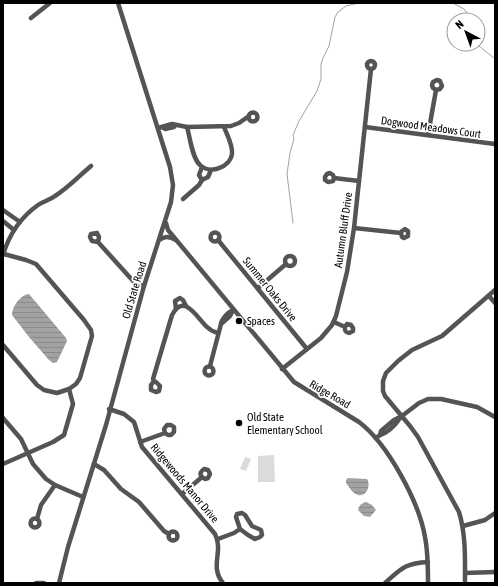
<svg xmlns="http://www.w3.org/2000/svg" width="498" height="586" font-family="'Asap Condensed',sans-serif">
<defs>
<pattern id="water-rules" width="6" height="5" patternUnits="userSpaceOnUse"><rect width="6" height="5" fill="#a2a2a2"/><path d="M0 2.5h6" fill="none" stroke="#8a8a8a"/></pattern>
</defs>
<rect width="100%" height="100%" fill="#fff"/>
<g fill="#dbdbdb">
<polygon points="274,455 275,482 258,482 258,456"/>
<polygon points="245,457 251,459 246,471 240,469"/>
</g>
<g fill="url(#water-rules)">
<path d="M29,294L66,338L67,341L57,362L53,363L49,360L29,337L12,315C12,307 20,295 29,294Z"/>
<path d="M348,478L367,479C371,485 367,497 358,495C353,494 349,487 346,483V480Z"/>
<path d="M366,502L372,505L376,510L370,517L364,516L358,510C359,505 362,503 366,502Z"/>
</g>
<g fill="none" stroke-linecap="round" stroke-linejoin="round">
<g stroke="#a2a2a2" stroke-width="1">
<polyline points="453,3 464,9 473,20"/>
<polyline points="478,43 479,46 495,59"/>
<polyline points="293,223 287,174 290,153 294,139 293,135 299,121 317,91 321,79 321,64 323,58 329,46 335,17 338,12 346,6 359,3"/>
</g>
<g stroke="#545454" stroke-width="4.5">
<polyline points="31,18 50,3"/>
<circle cx="371" cy="65" r="4"/>
<circle cx="253" cy="117" r="4.5"/>
<polyline points="162,127 165,129 174,127 175,125"/>
<path d="M187,127C190,137 192,158 200,165C210,175 230,167 232,154C233,145 227,135 224,127"/>
<polyline points="365,127 495,144"/>
<polyline points="158,128 172,124 187,127 231,126 239,123 249,116"/>
<polyline points="428,135 436,90 440,89 442,86 440,81 437,80 433,82 432,85 433,88 436,90"/>
<polyline points="202,167 199,175 202,180 208,177 211,170"/>
<polyline points="334,178 333,181 328,182 325,180 325,177 327,174 330,173 333,175 334,178 359,181"/>
<polyline points="183,199 199,185 202,180"/>
<polyline points="3,210 20,222"/>
<polyline points="3,221 14,230"/>
<path d="M166,223L168,230L294,382L359,422C388,444 419,502 425,537C428,552 428,568 428,583"/>
<polyline points="354,228 401,233 402,237 404,238 408,236 408,231 405,229 402,231 401,233"/>
<circle cx="215" cy="237" r="4.5"/>
<path d="M161,239C166,235 171,237 176,240"/>
<polyline points="218,240 307,349"/>
<polyline points="98,242 92,241 90,237 91,234 97,233 99,237 98,242 134,282 144,286"/>
<path d="M3,255C9,235 21,217 38,205C44,201 50,200 55,196C68,188 79,176 91,166"/>
<circle cx="290" cy="261" r="5"/>
<polyline points="258,288 286,264"/>
<polyline points="489,296 495,303"/>
<polyline points="176,309 175,301 180,298 183,300 186,306"/>
<path d="M334,322L345,327C344,330 346,333 349,333L353,331V328L351,325L347,324L345,327"/>
<path d="M221,323C224,316 227,313 233,310"/>
<polyline points="3,345 37,385 44,390 57,393 69,389 76,384 80,378 92,336 91,330 84,320 36,264 26,260 4,254"/>
<polyline points="210,366 221,324 230,316 233,310"/>
<circle cx="209" cy="371" r="4.5"/>
<polyline points="282,369 321,338 332,325 336,316 347,272 354,228 371,69"/>
<path d="M154,381L156,382L160,386L159,391L156,392L151,390V385L154,381L153,379L172,315C184,292 197,318 207,327C210,330 214,332 218,333"/>
<path d="M109,409L124,414L134,422L142,447L215,534C224,552 209,566 223,583"/>
<polyline points="3,418 21,439 33,464 46,479 55,485 83,497"/>
<path d="M380,435C388,433 396,424 401,417"/>
<polyline points="376,438 380,435 381,431 394,420 402,416 419,403 428,399 441,399 477,407 495,417"/>
<polyline points="140,442 165,433 168,435 171,435 174,432 174,427 171,425 167,425 164,429 165,433"/>
<polyline points="3,464 53,442 64,435 73,404 69,389"/>
<polyline points="94,464 104,470 121,489 139,502 164,531 169,534"/>
<path d="M182,494L202,477L205,479L208,478L210,474L208,470L204,469C201,471 199,474 202,477"/>
<circle cx="35" cy="523" r="4.5"/>
<polyline points="37,519 41,505 55,485"/>
<polyline points="463,526 485,520 495,513"/>
<circle cx="173" cy="536" r="4.5"/>
<polyline points="218,539 234,533 240,529 248,535 255,539 260,537 262,535 261,530 252,526 245,515 242,513 237,514 236,517 240,529"/>
<polyline points="465,573 495,572"/>
<polyline points="36,583 44,583"/>
<polyline points="59,583 68,547 106,425 144,286 171,202 173,185 170,167 118,3"/>
<path d="M385,583C401,569 405,563 428,562"/>
<path d="M465,583C465,559 466,535 459,512L418,437L410,426L385,396L383,391V381L386,373L398,361L412,350L442,336L495,290"/>
</g>
</g>
<g fill="#000" stroke="#fff" stroke-width="1.5">
<circle cx="239" cy="321" r="4"/>
<circle cx="239" cy="423" r="4"/>
</g>
<g text-anchor="middle" stroke-width="3.5" stroke-linejoin="round" paint-order="stroke">
<g font-size="11" fill="#000" stroke="#fff">
<text transform="translate(431 127) rotate(8)" y="4">Dogwood Meadows Court</text>
<text transform="translate(343 230) rotate(-82)" y="4">Autumn Bluff Drive</text>
<text transform="translate(270 289) rotate(51)" y="4">Summer Oaks Drive</text>
<text transform="translate(134 290) rotate(-73)" y="4">Old State Road</text>
<text transform="translate(330 394) rotate(30)" y="4">Ridge Road</text>
<text transform="translate(185 483) rotate(50)" y="4">Ridgewoods Manor Drive</text>
</g>
<g font-size="11" fill="#000" stroke="#fff" text-anchor="start">
<text x="247" y="325">Spaces</text>
<text x="247" y="421">Old State<tspan x="247" dy="13">Elementary School</tspan></text>
</g>
</g>
<rect width="498" height="586" fill="none" stroke="#000000" stroke-width="8"/>
<g transform="translate(466 32) rotate(319)"><circle r="19" fill="#ffffff" stroke="#999999"/>
<path d="M0-3L7 15L0 10L-7 15Z" fill="#000000"/>
<text y="-6" font-size="11" font-weight="bold" text-anchor="middle" fill="#000000">N</text>
</g>
</svg>
